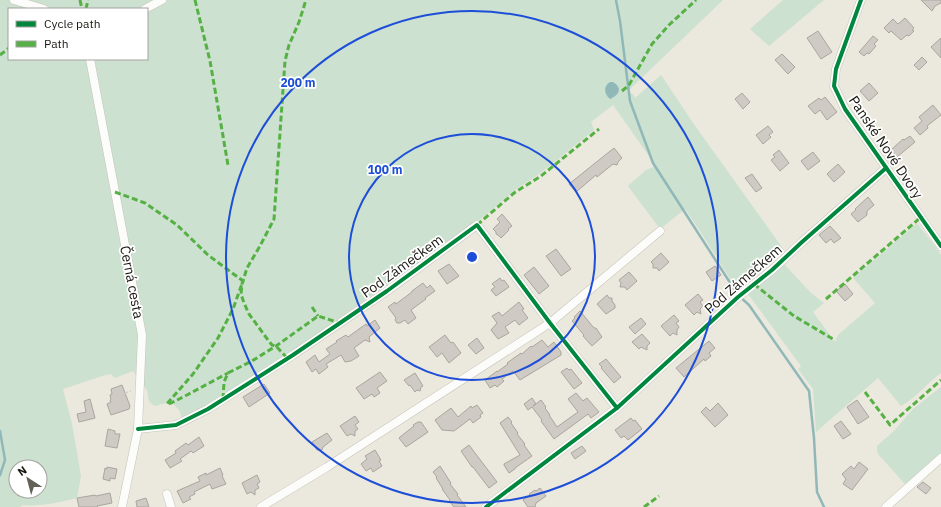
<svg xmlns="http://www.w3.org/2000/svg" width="941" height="507" font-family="'IBM Plex Sans',sans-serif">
<rect width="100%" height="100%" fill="#ebe8dd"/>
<g fill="#cce1cf" fill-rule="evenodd">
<path d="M0,0H723L627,92L633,94L635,98L661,75L693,123L784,250L738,291L698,228L685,209L660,229L628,186L646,170L656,166L613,105L591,122L594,130L542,172L515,190L477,222L280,359L197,411L182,418L179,410L171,402L154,406L149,401L147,390L133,371L115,378L111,374L105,375L63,389L72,424L81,476L77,498C62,502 38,507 23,505L20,507H0ZM9,9H147V59H9ZM16,467H40V491H16Z"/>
<polygon points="783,0 824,0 769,46 750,29"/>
<path d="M917,223L937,249L936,250H938L941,255V373C927,383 916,398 901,406L878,378L816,432L813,389L798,369L801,366L748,294L783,263L811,293L824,303L813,312L835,342L838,335L875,303L853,278Z"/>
<polygon points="941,387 941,453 908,484 905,484 879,455 877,451 877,446 894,431 913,409"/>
</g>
<path fill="#90b8b8" d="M610,82H613C623,88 619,95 610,99C604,94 603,86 610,82Z"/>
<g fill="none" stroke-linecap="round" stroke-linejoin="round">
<g stroke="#90b8b8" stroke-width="2.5">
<polyline points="616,0 620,21 630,101 653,163 738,295 749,305 809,391 814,438 817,492 824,507"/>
<polyline points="0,431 5,460 0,475"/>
</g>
</g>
<g fill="#d0cac5" stroke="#aaa59f">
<polygon points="921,0 941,0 941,3 935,6 932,11"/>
<polygon points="905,18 914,28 912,30 914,31 909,36 907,35 901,40 891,31 889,33 884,28 893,19 898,24"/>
<polygon points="818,31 832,52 821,59 807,38"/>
<polygon points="873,36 878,40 874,44 876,46 869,54 867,53 864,56 859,52"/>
<polygon points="941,38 941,58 931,47"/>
<polygon points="782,54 795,67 788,74 775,60"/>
<polygon points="922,57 927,62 919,70 914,65"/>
<polygon points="869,83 878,93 869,101 860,91"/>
<polygon points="742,93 750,102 743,109 735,99"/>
<polygon points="825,97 837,112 827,120 820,110 815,114 808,106 819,98 821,100"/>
<polygon points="933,105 941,115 927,126 928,128 920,135 914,128 922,121 919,117"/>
<polygon points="768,126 773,132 769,135 771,137 763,144 756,135"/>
<polygon points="910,136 915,142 897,157 891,150 903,139 904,140"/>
<polygon points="614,148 622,158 618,162 617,165 613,164 597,177 596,175 576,192 569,184"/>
<polygon points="779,150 789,163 780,171 771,160 775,157 773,155"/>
<polygon points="813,152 820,161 808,170 801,161"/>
<polygon points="838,164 845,172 834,182 827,174"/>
<polygon points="752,174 762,188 756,192 745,178"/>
<polygon points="868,197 874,205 867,211 867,215 858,222 851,214 856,210 855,209"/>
<polygon points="502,214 512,226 508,229 509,230 501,238 498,235 496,234 496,232 493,229 500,222 497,219"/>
<polygon points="830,226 841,238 834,243 831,239 826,243 819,235"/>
<polygon points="556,249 571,269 561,276 546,256"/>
<polygon points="661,253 669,262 659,271 657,268 653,268 653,264 651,262"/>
<polygon points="449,264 459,276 447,284 438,271"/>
<polygon points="715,266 721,275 712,281 706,272"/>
<polygon points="534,267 549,286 539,294 524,275"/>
<polygon points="629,272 637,281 627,290 625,287 620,287 621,283 619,280"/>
<polygon points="500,278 502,281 504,280 509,287 496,296 491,290 495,287 492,284"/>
<polygon points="423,283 427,288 430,285 435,291 425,298 426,299 411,310 416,318 408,324 405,320 400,323 397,323 395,320 396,318 388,307 395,302 396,304 412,292 412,291"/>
<polygon points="845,284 853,294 845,301 836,291"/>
<polygon points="698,294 703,300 700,302 703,306 700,309 701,314 697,312 694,315 685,305"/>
<polygon points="607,295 609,298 612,298 612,301 615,305 615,308 606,314 597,304"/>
<polygon points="519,302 524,309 522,310 528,318 519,325 515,320 505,327 509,333 498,339 491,330 497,323 492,316 499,312 502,316"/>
<polygon points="580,311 594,328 596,328 602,337 592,346 583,336 584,335 572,321 575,318 574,317"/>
<polygon points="674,315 679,321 676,323 679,327 677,330 677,335 673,333 670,336 661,326"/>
<polygon points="641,318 646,324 635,334 629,327"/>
<polygon points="375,320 380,328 369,337 370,342 365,340 354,348 359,356 351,361 345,362 341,355 326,364 328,367 319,374 316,369 312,372 306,362 315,355 319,362 330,354 326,349 337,342 336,341 346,335 348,337 366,324 367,326"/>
<polygon points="642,334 650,343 647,346 647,350 641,347 639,349 632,342"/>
<polygon points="445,335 451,343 453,342 461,353 449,363 442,353 437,357 429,347"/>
<polygon points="477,338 484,348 476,354 468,345"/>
<polygon points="542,340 548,347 554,342 561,352 561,355 520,380 513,371 502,379 504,381 497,387 495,385 490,388 485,380 497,371 497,372 508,364 507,363 521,353 522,354 531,346 532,347"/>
<polygon points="709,341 715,348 709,353 711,356 705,361 704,359 684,377 676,368"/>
<polygon points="606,359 621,377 614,383 601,368 602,367 599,364"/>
<polygon points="567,368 569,370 571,369 582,383 574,389 561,372"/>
<polygon points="380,372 387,381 377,388 380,393 374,397 372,394 364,399 356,388"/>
<polygon points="415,373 423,386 421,387 420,391 417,390 415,392 410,385 409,386 404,380"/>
<polygon points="264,384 270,393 249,407 243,397"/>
<polygon points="122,385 130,406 129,409 111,415 107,404 111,402 110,400 111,399 110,395 112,394 111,389"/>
<polygon points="576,393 583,401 587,398 599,412 591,418 588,414 554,439 541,421 542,420 532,407 528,410 524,404 532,398 536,404 533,406 541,400 546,407 545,408 550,415 549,415 557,427 578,412 568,399"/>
<polygon points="90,399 95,418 79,422 77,414 86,412 84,401"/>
<polygon points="857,400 869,417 858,424 847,407"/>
<polygon points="718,403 728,415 715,427 701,412 706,407 710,411"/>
<polygon points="477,405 483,413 480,415 481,417 473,423 470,419 454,431 442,430 435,420 451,408 458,417 471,406 472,408"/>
<polygon points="355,416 359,422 355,425 358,429 355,431 355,436 351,434 347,436 340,426"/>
<polygon points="508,417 512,422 511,423 518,433 517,434 525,444 524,445 532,456 515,468 515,469 509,473 504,465 504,464 520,455 500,423"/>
<polygon points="631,418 633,421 635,420 642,429 628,440 624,436 621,438 615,430"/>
<polygon points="841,421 851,434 843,439 834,426"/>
<polygon points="418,422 421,422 428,432 406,447 399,438 400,437 414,426 413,425"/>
<polygon points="108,429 115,431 115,434 120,434 117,448 105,446"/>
<polygon points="327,433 332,440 323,447 322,450 317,450 312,442"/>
<polygon points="199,437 204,446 193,453 191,451 180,459 182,461 170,468 165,460 176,453 175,451 186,443 188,445"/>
<polygon points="469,445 497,482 489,488 473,467 472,467 461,451"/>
<polygon points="582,446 586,451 575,459 571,453"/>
<polygon points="375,450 381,460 379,461 382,466 373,472 371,468 366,471 361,464 367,459 365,456"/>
<polygon points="859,462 868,469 852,490 843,484 846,479 842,474 851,466 854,469"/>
<polygon points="440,466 451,483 450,484 458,494 457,495 466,507 454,507 449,501 450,500 442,489 443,489 436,478 437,477 433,472"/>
<polygon points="107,467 117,469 115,479 110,478 110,481 103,479 105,468 107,469"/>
<polygon points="220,468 223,475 222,476 226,484 212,489 210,484 194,492 195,494 189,497 191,499 183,503 177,491 200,481 198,477 206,473 206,475"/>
<polygon points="257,475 260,482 257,484 259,488 255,490 255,495 251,492 247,494 242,483"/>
<polygon points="923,482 931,488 926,494 917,487"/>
<polygon points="540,488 546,496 536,503 535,507 528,507 523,500 530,495 529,494 535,490 536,491"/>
<polygon points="110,493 112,503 97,506 98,507 79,507 77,498 95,495 96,496"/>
<polygon points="146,498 149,507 137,507 136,501"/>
</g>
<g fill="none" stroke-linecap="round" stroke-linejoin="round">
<g stroke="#c6c3ba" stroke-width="9">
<g id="street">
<polyline points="14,0 44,9"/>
<polyline points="861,0 836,69 834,86 845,109 941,246"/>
<polyline points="145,9 162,0"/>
<polyline points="90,59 142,335 138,429 122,507"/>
<polyline points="138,429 176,425 208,409 293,355 387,291 477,225 550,323 617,408"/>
<polyline points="167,494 171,507"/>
<polyline points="261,507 327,467 550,323 660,231"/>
<polyline points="486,507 617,408 738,297 772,270 802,242 886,168"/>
<polyline points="886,507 941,458"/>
</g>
</g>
<polyline stroke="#d2d1ce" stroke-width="1.5" stroke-dasharray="3 2" stroke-linecap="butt" points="125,393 131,391"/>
<use href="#street" stroke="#fcfcfa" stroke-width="8"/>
<g stroke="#55b144" stroke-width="3" stroke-dasharray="6 3" stroke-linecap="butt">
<polyline points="80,0 82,9"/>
<polyline points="195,0 210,61 228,165"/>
<polyline points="86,9 88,0"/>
<polyline points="0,55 9,48"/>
<polyline points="622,91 629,85 652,44 669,25 696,0"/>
<polyline points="115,192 145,203 177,225 208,255 243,281 233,309 218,338 193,374 166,405"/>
<polyline points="477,225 514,193 541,176 599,129"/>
<polyline points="754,284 794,316 833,339"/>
<polyline points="826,299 920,218"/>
<polyline points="312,307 318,316"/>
<polyline points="287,358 276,346 272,345 268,340 249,314 244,303 241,294 242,284 247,268 260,246 274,219 285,61 289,45 299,22 306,0"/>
<polyline points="865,392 890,425 941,380"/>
<polyline points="223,399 224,382 228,373 252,361 276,346 318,316 340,323"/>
<polyline points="169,404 187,395 228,373"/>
<polyline points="644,507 659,496"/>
</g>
<g stroke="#fff" stroke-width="6">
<g id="cycleway">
<polyline points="861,0 836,69 834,86 845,109 941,246"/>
<polyline points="138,429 176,425 208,409 293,355 387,291 477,225 550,323 617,408"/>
<polyline points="486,507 617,408 738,297 772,270 802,242 886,168"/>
</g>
</g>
<use href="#cycleway" stroke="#00873e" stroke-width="4"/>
</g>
<g fill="none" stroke="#1d4ed8" stroke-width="2">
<circle cx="472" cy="257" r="123"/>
<circle cx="472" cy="257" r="246"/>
</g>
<g text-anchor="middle" stroke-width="3.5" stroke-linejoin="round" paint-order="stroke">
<g font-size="14" fill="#18160f" stroke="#fff">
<text transform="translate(886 147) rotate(56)" y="5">Panské Nové Dvory</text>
<text transform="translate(402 266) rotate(-36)" y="5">Pod Zámečkem</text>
<text transform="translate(743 279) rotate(-41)" y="5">Pod Zámečkem</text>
<text transform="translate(132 282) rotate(79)" y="5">Černá cesta</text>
</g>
</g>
<circle cx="472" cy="257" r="6" fill="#1d4ed8" stroke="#fff" stroke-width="2"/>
<g font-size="12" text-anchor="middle" font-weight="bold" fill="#1d4ed8" stroke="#fff" stroke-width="3.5" stroke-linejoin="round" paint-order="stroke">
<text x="298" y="87">200 m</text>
<text x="385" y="174">100 m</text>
</g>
<rect x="8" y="8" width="140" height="52" fill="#ffffff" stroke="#a3a29f"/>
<rect x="16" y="21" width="20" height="6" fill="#00873e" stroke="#a3a29f"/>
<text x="44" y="28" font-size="12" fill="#18160f">Cycle path</text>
<rect x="16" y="41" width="20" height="6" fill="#55b144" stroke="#a3a29f"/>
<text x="44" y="48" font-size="12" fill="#18160f">Path</text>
<g transform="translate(28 479) rotate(324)"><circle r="19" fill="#ffffff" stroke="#a3a29f"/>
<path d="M0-3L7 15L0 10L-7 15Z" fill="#626057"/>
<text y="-6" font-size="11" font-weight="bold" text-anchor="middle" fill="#18160f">N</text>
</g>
</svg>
